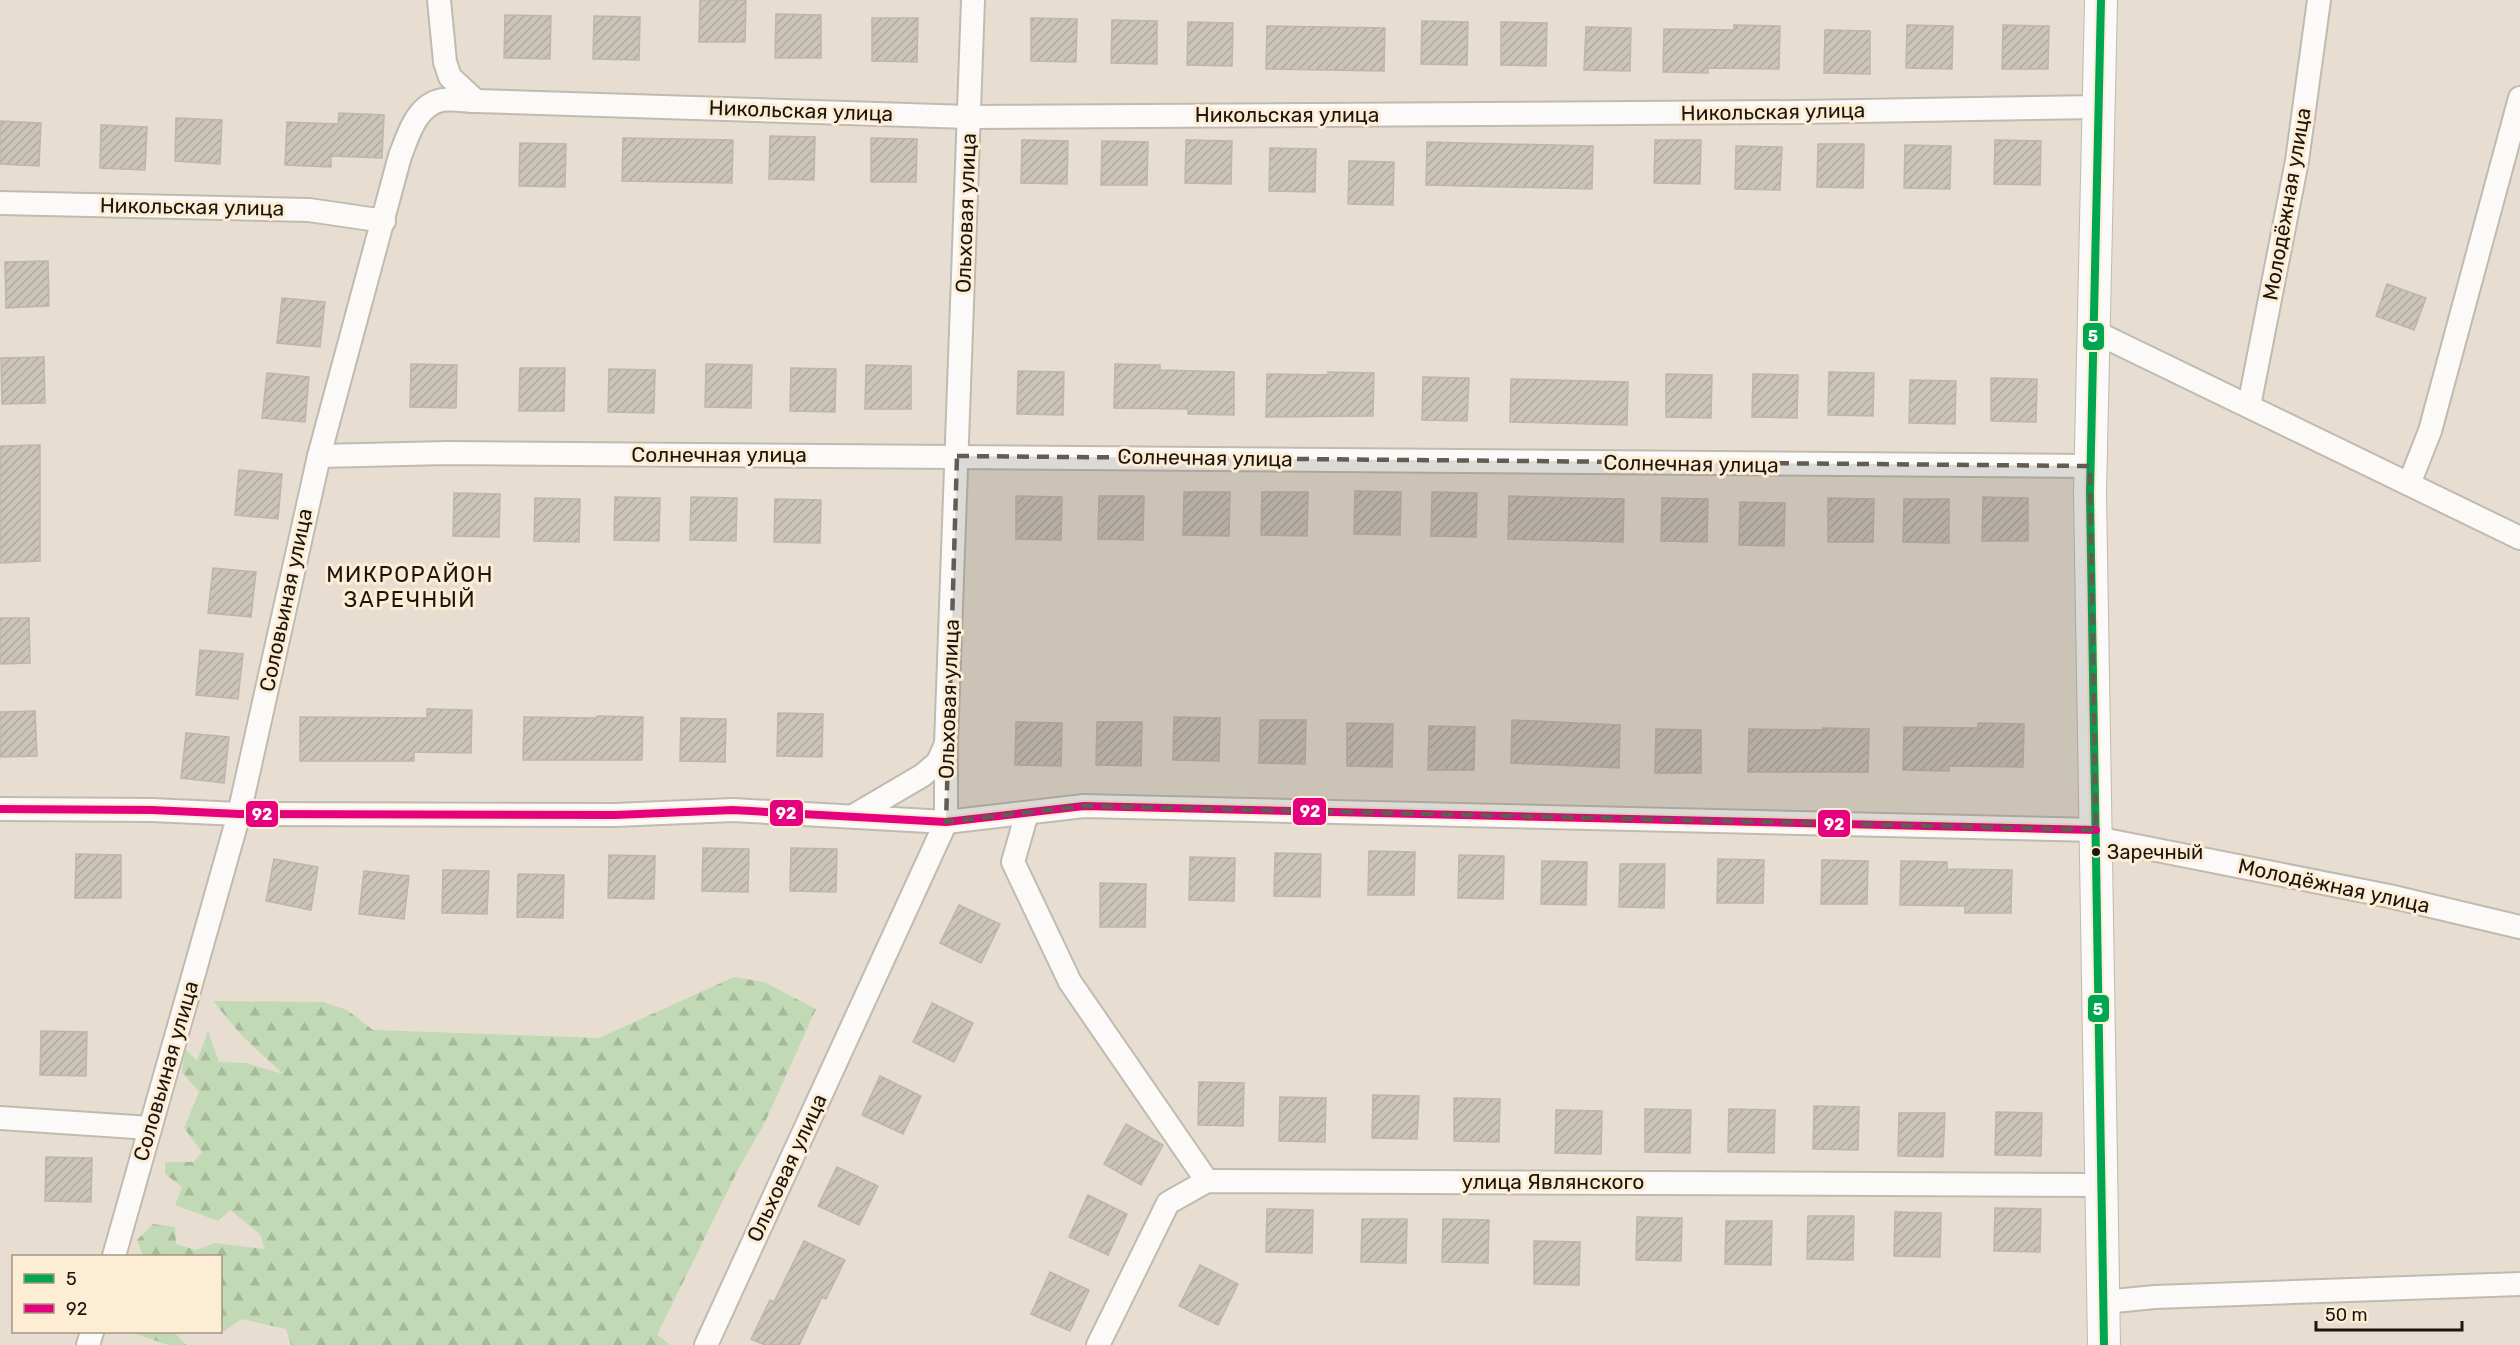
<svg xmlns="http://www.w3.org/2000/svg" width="2520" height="1345" font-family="Rubik,sans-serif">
<defs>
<pattern id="forest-firs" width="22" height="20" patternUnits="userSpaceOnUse" patternTransform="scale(1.5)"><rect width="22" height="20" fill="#c2d9b5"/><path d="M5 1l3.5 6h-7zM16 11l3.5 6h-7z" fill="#a6ba9a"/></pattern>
<pattern id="building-hatch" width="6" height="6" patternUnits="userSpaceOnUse" patternTransform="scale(1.5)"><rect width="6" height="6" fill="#cbc4b9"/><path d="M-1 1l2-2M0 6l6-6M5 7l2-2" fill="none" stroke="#aea89e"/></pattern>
</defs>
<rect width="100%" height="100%" fill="#e7ded1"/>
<g fill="url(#forest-firs)">
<polygon points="734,977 764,982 816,1009 765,1122 740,1166 657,1335 671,1345 291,1345 286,1329 242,1319 224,1331 221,1329 220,1256 143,1256 137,1240 153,1224 175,1227 176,1244 196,1250 215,1243 265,1249 260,1234 230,1210 218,1221 175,1205 182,1187 165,1174 165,1162 194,1162 202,1152 184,1128 199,1092 182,1072 185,1049 197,1061 208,1031 219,1062 246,1063 283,1074 242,1036 213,1001 323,1002 347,1010 373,1030 599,1038"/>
<polygon points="131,1332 174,1332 186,1345 168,1345"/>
</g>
<g fill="url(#building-hatch)" stroke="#beb6ac" stroke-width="1.5">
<polygon points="700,0 746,0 745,42 699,42"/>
<polygon points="776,14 821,15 821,58 775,58"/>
<polygon points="505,15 551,16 550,59 504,58"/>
<polygon points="594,16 640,17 639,60 593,59"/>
<polygon points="872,18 918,18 917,62 872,61"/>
<polygon points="1031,18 1077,19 1076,62 1031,61"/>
<polygon points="1112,20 1157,21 1157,64 1111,63"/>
<polygon points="1422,21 1468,22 1467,65 1421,64"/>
<polygon points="1188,22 1233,23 1232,66 1187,65"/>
<polygon points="1501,22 1547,23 1546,66 1501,65"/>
<polygon points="1734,25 1780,26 1779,69 1708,68 1708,73 1663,72 1664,29 1734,30"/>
<polygon points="1907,25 1953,26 1952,69 1906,68"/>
<polygon points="2003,25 2049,26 2048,69 2002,69"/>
<polygon points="1267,26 1385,28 1384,71 1266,69"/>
<polygon points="1586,27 1631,28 1630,71 1584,70"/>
<polygon points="1825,30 1870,31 1870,74 1824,73"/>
<polygon points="339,113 384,115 382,158 331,156 331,167 285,165 287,122 338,124"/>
<polygon points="176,118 222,120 220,164 175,161"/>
<polygon points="0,121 41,123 39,166 0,164"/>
<polygon points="101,125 147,127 145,170 100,168"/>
<polygon points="770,136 815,137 814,180 769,179"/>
<polygon points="623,138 733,140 732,183 622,181"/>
<polygon points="871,138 917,139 916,182 871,182"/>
<polygon points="1022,140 1068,141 1067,184 1021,183"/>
<polygon points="1186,140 1232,141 1231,184 1185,183"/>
<polygon points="1655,140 1701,140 1700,184 1654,183"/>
<polygon points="1995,140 2041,141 2040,185 1994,184"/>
<polygon points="1102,141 1148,142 1147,185 1101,185"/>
<polygon points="1427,142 1593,146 1592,189 1426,185"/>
<polygon points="520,143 566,144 565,187 519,186"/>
<polygon points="1818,144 1864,144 1863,188 1817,187"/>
<polygon points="1905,145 1951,146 1950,189 1904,188"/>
<polygon points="1736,146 1782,147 1780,190 1735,189"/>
<polygon points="1270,148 1316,149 1315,192 1269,191"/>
<polygon points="1349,161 1394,162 1393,205 1348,204"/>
<polygon points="48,261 49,306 6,308 5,262"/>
<polygon points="2387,284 2426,298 2414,330 2376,316"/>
<polygon points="282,298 325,302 320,347 277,343"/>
<polygon points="44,357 45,403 2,404 1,358"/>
<polygon points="411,364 457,365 456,408 410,407"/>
<polygon points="706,364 752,365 751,408 705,407"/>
<polygon points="1115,364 1160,365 1160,370 1234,372 1234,415 1188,414 1188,409 1114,408"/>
<polygon points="866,365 911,366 911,409 865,409"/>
<polygon points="520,368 565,368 564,411 519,411"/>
<polygon points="791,368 836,369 835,412 790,411"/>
<polygon points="609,369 655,370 654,413 608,412"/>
<polygon points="1018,371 1064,372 1063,415 1017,414"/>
<polygon points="1328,372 1374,373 1373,416 1266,417 1267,374 1328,375"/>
<polygon points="1829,372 1874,373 1873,416 1828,415"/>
<polygon points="267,373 309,377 305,422 262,418"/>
<polygon points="1666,374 1712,375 1711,418 1666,417"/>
<polygon points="1753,374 1798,375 1797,418 1752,417"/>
<polygon points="1423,377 1469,378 1467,421 1422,420"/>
<polygon points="1991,378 2037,379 2036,422 1991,421"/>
<polygon points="1511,379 1628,382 1627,425 1510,422"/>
<polygon points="1910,380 1956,381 1955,424 1909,423"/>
<polygon points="40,445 40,561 0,563 0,446"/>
<polygon points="239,470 282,474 278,519 235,515"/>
<polygon points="1355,491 1401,492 1400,535 1354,534"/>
<polygon points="1184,492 1230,492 1229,536 1183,535"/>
<polygon points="1262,492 1308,492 1307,536 1261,535"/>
<polygon points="1432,492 1477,493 1476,537 1431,536"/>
<polygon points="454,493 500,494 499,537 453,536"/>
<polygon points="1016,496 1062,497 1061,540 1016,539"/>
<polygon points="1099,496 1144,496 1143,540 1098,539"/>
<polygon points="1509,496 1624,499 1623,542 1508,539"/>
<polygon points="615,497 660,498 659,541 614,540"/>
<polygon points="691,497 737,498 736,541 690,540"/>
<polygon points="1983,497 2028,498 2028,541 1982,541"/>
<polygon points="535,498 580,499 579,542 534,541"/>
<polygon points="1662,498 1708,499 1707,542 1661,541"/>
<polygon points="1828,498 1874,499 1873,542 1828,542"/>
<polygon points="775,499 821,500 820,543 774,542"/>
<polygon points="1904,499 1949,499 1949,543 1903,542"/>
<polygon points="1740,502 1785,503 1784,546 1739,545"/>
<polygon points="213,568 256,572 251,617 208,613"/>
<polygon points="0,618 29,618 30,663 0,664"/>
<polygon points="200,650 243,654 238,699 196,695"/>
<polygon points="427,709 472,710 471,753 414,752 414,761 300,761 300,717 427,718"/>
<polygon points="35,711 37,756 0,757 0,712"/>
<polygon points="778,713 823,714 822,757 777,756"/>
<polygon points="597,716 643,717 642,760 523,760 524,717 597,718"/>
<polygon points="1174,717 1220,718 1219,761 1173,760"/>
<polygon points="681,718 726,719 725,762 680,761"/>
<polygon points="1260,720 1306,720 1305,764 1259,763"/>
<polygon points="1512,720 1620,725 1619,768 1511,763"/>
<polygon points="1016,722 1062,723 1061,766 1015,765"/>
<polygon points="1097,722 1142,722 1141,766 1096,765"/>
<polygon points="1347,723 1393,724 1392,767 1347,766"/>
<polygon points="1978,723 2024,724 2023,767 1949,766 1949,771 1903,770 1904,727 1978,728"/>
<polygon points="1429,726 1475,727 1474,770 1428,770"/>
<polygon points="1823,728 1869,729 1868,772 1748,772 1749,729 1823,730"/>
<polygon points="1656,729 1701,730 1701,773 1655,773"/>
<polygon points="186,733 229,737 224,783 181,778"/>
<polygon points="703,848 749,849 748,892 702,891"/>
<polygon points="791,848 837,849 836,892 790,891"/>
<polygon points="1369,851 1415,852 1414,895 1368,895"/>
<polygon points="1275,853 1321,854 1320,897 1274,896"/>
<polygon points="76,854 121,855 121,898 75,898"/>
<polygon points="609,855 655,856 654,899 608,898"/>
<polygon points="1459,855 1504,856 1503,899 1458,898"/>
<polygon points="1190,857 1235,858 1234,901 1189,900"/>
<polygon points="274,859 318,867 311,910 266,901"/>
<polygon points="1718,859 1764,860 1763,903 1717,903"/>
<polygon points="1822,860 1868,861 1867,904 1821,904"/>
<polygon points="1542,861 1587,862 1586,905 1541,904"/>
<polygon points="1901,861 1947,862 1947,869 2012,870 2011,913 1965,913 1965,906 1900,905"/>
<polygon points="1620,864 1665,864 1664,908 1619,907"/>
<polygon points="443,870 489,871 487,914 442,913"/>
<polygon points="364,871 409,876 404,919 359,914"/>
<polygon points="518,874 564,875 563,918 517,917"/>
<polygon points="1100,883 1146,884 1145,927 1100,927"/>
<polygon points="959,905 1000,924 981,963 940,943"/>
<polygon points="932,1003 973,1023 954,1062 913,1042"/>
<polygon points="41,1031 87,1032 86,1076 40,1075"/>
<polygon points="880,1076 921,1096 903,1134 862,1115"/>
<polygon points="1199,1082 1244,1083 1243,1126 1198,1125"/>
<polygon points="1373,1095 1419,1096 1417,1139 1372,1138"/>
<polygon points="1280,1097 1326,1098 1325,1142 1279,1141"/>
<polygon points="1454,1098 1500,1099 1499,1142 1454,1141"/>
<polygon points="1814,1106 1859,1107 1858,1150 1813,1149"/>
<polygon points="1645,1109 1691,1110 1690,1153 1645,1152"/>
<polygon points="1729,1109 1775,1110 1774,1153 1728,1152"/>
<polygon points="1556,1110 1602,1111 1601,1154 1555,1153"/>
<polygon points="1996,1112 2042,1113 2041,1156 1995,1155"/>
<polygon points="1899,1113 1945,1113 1943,1157 1898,1156"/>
<polygon points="1126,1124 1163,1145 1141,1185 1104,1164"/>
<polygon points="46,1157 92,1158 91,1202 45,1201"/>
<polygon points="837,1167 878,1186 859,1225 818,1206"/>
<polygon points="1088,1195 1127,1214 1108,1255 1069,1237"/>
<polygon points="1995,1208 2041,1209 2040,1252 1994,1251"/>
<polygon points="1267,1209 1313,1210 1312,1253 1266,1252"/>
<polygon points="1895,1212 1941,1213 1940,1257 1894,1256"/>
<polygon points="1808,1216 1854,1216 1853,1260 1807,1259"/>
<polygon points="1637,1217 1682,1218 1681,1261 1636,1260"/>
<polygon points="1362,1219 1407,1219 1406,1263 1361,1262"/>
<polygon points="1443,1219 1489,1220 1488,1263 1442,1262"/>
<polygon points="1726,1221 1772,1221 1771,1265 1725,1264"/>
<polygon points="804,1241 845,1260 826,1299 822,1297 799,1345 765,1345 751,1339 770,1300 774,1302"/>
<polygon points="1534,1241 1580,1242 1579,1285 1534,1284"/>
<polygon points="1200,1265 1238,1284 1218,1325 1179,1306"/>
<polygon points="1050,1272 1089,1290 1070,1331 1031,1314"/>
</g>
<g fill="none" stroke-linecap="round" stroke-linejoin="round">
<g stroke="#c0baaf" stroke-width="26">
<g id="street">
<polyline points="476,101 969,117 1799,112 2098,107"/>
<polyline points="0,203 309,210 384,221"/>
<polyline points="2093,331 2520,538"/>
<polyline points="2249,406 2297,161 2319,0"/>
<polyline points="319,456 448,453 2090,466"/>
<polyline points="2409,484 2430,431 2520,98"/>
<polyline points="0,809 152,810 239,814 615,815 733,810 946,822 1084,806 2096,830"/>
<polyline points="1027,813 1013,862 1070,982 1207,1181"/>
<polyline points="855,815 923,775 938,762 946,744"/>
<polyline points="2096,838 2389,896 2520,927"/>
<polyline points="0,1118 150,1128"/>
<path d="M114,1256L239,814L319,456L400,156C408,136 416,105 442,100C452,98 466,101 476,101L450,77L445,62L439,0"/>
<polyline points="2104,1302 2155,1297 2520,1284"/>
<polyline points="88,1345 92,1332"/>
<polyline points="706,1345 946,822 946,744 973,0"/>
<polyline points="1098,1345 1168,1203 1207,1181 2102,1185"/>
</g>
</g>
<g stroke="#c0baaf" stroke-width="34">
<polyline id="secondary" points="2101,0 2090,493 2104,1345"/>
</g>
<use href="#street" stroke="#fbfaf8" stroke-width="22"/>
<use href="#secondary" stroke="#fbfaf8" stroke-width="32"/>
<g stroke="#fdedd5" stroke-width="12">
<polyline id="bus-1" points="2101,0 2090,493 2104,1345"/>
</g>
<g stroke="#fdedd5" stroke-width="12">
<polyline id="bus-2" points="0,809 152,810 239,814 615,815 733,810 946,822 1084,806 2096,830"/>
</g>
<use href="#bus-1" stroke="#00a651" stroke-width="8"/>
<use href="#bus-2" stroke="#e5007d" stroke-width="8"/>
</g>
<path fill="#635c52" fill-opacity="0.2" stroke="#635c52" stroke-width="4.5" stroke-dasharray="12 8" stroke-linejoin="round" d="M957,456L2090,466L2096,830L1084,806L946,822Z"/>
<circle fill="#1c160e" stroke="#fdedd5" stroke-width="2" cx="2096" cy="852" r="5"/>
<g text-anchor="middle" stroke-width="6" stroke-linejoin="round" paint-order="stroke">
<g font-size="20" fill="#1c160e" stroke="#fdedd5" text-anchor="start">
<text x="2107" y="859">Заречный</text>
</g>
<g font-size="21" fill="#1c160e" stroke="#fdedd5">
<text transform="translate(801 111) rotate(2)" y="7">Никольская улица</text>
<text transform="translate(1773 112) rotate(-1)" y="7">Никольская улица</text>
<text x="1287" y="122">Никольская улица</text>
<text transform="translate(2287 204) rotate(-80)" y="7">Молодёжная улица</text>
<text transform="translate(192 207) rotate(1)" y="7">Никольская улица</text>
<text transform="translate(966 213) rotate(-88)" y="7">Ольховая улица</text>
<text x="719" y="462">Солнечная улица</text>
<text transform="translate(1205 458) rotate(1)" y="7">Солнечная улица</text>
<text transform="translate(1691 464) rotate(1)" y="7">Солнечная улица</text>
<text transform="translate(286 600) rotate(-78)" y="7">Соловьиная улица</text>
<text transform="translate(949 699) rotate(-88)" y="7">Ольховая улица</text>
<text transform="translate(2334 886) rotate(12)" y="7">Молодёжная улица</text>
<text transform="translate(166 1071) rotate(-74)" y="7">Соловьиная улица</text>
<text transform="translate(787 1168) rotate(-65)" y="7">Ольховая улица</text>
<text x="1553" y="1189">улица Являнского</text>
</g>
<g font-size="22" letter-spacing="1.5" fill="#1c160e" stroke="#fdedd5">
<text x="410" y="582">МИКРОРАЙОН<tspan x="410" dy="25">ЗАРЕЧНЫЙ</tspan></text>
</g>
</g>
<g stroke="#fdedd5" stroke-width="2">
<rect x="2082" y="322" width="23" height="29" rx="6" fill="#00a651"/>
<rect x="1292" y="797" width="35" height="29" rx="6" fill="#e5007d"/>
<rect x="769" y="799" width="35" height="28" rx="6" fill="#e5007d"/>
<rect x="245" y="800" width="34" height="28" rx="6" fill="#e5007d"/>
<rect x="1817" y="809" width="34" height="29" rx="6" fill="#e5007d"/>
<rect x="2087" y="994" width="23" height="29" rx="6" fill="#00a651"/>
</g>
<g font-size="16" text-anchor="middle" font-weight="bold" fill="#fff">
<text x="2093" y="342">5</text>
<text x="1310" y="817">92</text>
<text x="786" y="819">92</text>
<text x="262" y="820">92</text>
<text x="1834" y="830">92</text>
<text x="2098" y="1015">5</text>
</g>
<rect x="12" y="1255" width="210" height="78" fill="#fdedd5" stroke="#a39785" stroke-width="1.5"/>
<rect x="24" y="1274" width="30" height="9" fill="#00a651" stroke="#a39785" stroke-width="1.5"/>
<text x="66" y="1285" font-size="18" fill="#1c160e">5</text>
<rect x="24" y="1304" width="30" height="9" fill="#e5007d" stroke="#a39785" stroke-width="1.5"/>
<text x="66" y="1315" font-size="18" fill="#1c160e">92</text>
<path d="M2316 1321v9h146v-9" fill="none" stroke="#1c160e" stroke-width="3"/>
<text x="2325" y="1321" font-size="18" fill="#1c160e" stroke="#fdedd5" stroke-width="4.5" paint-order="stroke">50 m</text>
</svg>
